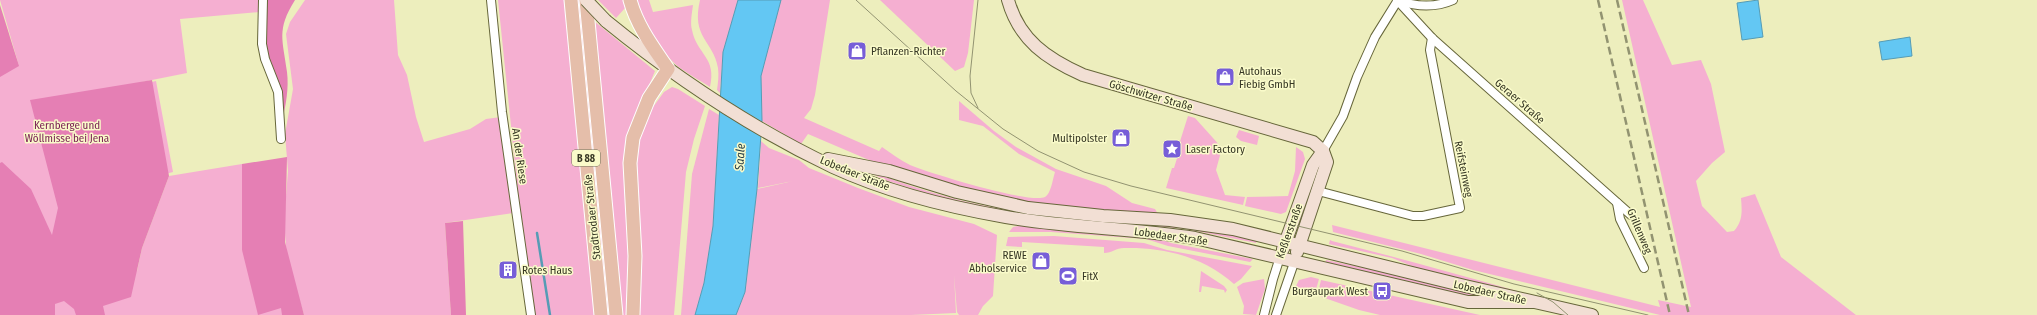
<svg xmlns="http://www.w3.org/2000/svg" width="2037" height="315" font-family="'Fira Sans Condensed',sans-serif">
<rect width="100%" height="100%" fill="#edeebd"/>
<g fill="#f5afd1">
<polygon points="0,0 260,0 260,12 180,19 187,73 142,82 143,84 156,81 173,172 91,194 137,271 142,248 169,176 242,164 242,250 293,315 0,315 0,11 19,66"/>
<polygon points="305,0 394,0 398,55 407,75 416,117 424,142 470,129 486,119 501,117 513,213 445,223 451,315 304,315 287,258 284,221 288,171 285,134 293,89 286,34 290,22"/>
<polygon points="498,0 566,0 597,315 535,315 520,213"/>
<polygon points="575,0 582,0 611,315 606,315"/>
<polygon points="598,0 624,0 626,7 616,18"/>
<path d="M637,0H649L653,12L693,5C692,13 690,23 692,30C697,55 717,57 710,87C698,79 682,71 672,61C656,45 643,22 637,0Z"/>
<path d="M700,0H738L723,52L720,93L717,90C718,83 719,75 718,68C713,40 691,38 700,0Z"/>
<path d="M781,0H830L815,95L811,109L804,118L879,151L882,147C891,153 900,160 910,165C929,173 1029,204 1045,197C1051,194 1053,178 1055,172L1019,154L983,126L959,120V101L994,131L1016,147L1056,169L1106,186L1132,203L1155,209L1158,214L1096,211L1006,200L876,163L808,134L801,144L762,121L761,76Z"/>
<polygon points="880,0 974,0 968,53 964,67 955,71"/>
<path d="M1622,0H1643L1672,65L1701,60L1711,84L1725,152L1712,163L1696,181L1702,206L1727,232L1734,231C1743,221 1742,211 1741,198L1755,194L1781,257L1856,315H1660L1473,270L1421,254L1333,232L1332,225L1660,307L1658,300L1691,307Z"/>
<polygon points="594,21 655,71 630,131 628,315 622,315"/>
<polygon points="672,87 678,89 705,106 694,139 686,172 674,315 638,315 636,145 648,114 664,92"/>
<polygon points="709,109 719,115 713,226 704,283 695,315 681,315 692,174"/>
<polygon points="1188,116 1195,118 1222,148 1216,170 1225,195 1245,197 1243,205 1166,188 1172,168 1174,168 1178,155 1176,154"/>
<polygon points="1239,130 1259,136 1257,145 1241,141 1236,137"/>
<polygon points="761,141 769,148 799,160 809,168 858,188 909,207 974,224 997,235 993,296 983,306 978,315 959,315 957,312 954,275 956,313 911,315 736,315 745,292 757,189 793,181 815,189 793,181 758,188"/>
<polygon points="1296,147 1303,152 1305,159 1286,212 1281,214 1245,206 1247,197 1288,196 1295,171"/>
<path d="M870,173L878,174C920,190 966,204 1010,210C1093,220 1176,222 1257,240L1256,243L1186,229L1007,213L935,196L888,181Z"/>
<polygon points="1024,225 1154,237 1171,243 1253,259 1250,262 1168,246 1146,239 1051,232 1009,232 1013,227"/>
<path d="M1054,236L1144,243L1167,250L1252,266L1241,279L1234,284C1204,257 1164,247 1124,248C1116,248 1112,253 1104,253V247L1022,242V247L1006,246L1008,237Z"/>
<path d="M1330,240L1332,241C1396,257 1460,275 1524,293L1422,270L1392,258L1329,244Z"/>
<polygon points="1326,260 1423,280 1481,295 1480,298 1325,263"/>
<polygon points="1201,271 1224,286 1227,290 1225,293 1224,290 1202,286 1201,292 1199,292"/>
<polygon points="1311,277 1319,279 1315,293 1295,288 1299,280"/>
<polygon points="1264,279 1265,289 1256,315 1243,314 1244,306 1237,287 1243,283"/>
<polygon points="1321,280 1480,315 1380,315 1359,310 1319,296 1318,293"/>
</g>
<g fill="#e57fb4">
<path d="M265,0H295C276,30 283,40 287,72C289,88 286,105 282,121L265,49Z"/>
<polygon points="0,5 19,66 0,77"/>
<polygon points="152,80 169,176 142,248 131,297 103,306 105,315 76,315 74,309 64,301 55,304 55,315 0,315 0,163 2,162 31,189 52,235 58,208 30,100"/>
<polygon points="287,157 285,242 304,315 282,315 281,308 258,315 242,250 242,164"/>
<polygon points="463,221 466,315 451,315 445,223"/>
</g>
<g fill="#63c7f3" stroke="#569cb5">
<polygon points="738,0 781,0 761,76 762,121 757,189 745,292 736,315 695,315 704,283 713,226 723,52"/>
<polygon points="1758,0 1763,37 1742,40 1737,3"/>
<polygon points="1910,37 1912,56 1882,60 1879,42"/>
</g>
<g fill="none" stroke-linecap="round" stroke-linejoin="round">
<polyline stroke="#569cb5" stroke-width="2.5" points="537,233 550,315"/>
<g stroke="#66663a" stroke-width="10">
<g id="street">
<polyline points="263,0 262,44 265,59 278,92 281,139"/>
<polyline points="491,0 502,112 531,315"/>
<polyline points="1397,0 1432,38 1631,215"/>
<path d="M1399,1C1418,7 1435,8 1453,0"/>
<polyline points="1323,151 1343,116 1357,77 1375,37 1398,0"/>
<polyline points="1318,191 1413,216 1423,216 1460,208 1430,50 1432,38"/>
<polyline points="1617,203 1620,219 1644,268"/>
<polyline points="1264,315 1273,279 1280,257"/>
<polyline points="1276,315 1295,260"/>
</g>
</g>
<g stroke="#66663a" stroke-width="14">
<g id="secondary">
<path d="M1008,0C1019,40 1047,59 1083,75L1313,142L1323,151L1327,162L1297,252"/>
<path d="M606,21C676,78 751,128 833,167C887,192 948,207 1006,217C1069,228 1132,228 1195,238L1468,302H1533"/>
<polyline points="828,159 889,171 957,192 1028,208 1103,216 1170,220 1233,229 1465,286 1592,315"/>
<polyline points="1283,249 1313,165 1323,151"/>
</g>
</g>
<g stroke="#fff" stroke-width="15">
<g id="primary">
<polyline points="571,0 601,315"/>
<polyline points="586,0 616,315"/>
<path d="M630,0C637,26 653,47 668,69L649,98L633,138L630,163L635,256L633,315"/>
</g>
</g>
<use href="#street" stroke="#fff" stroke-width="8"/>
<use href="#secondary" stroke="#f2dfd4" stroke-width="12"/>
<use href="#primary" stroke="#e5beaa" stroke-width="13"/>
<g stroke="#929371" stroke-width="1">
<polyline points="856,0 956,91 1003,129 1038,151 1084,172 1131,186 1402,251 1514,284 1648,315"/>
<polyline points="978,108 971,93 970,76 978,0"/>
<polyline points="1537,293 1553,302 1568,315"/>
</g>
<g stroke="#929371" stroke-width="2.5" stroke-dasharray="8 4" stroke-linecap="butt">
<polyline points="1598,0 1670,315"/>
<polyline points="1617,0 1689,315"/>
</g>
<g stroke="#66663a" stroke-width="14" stroke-linecap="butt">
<polyline id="secondary-bridge" points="586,0 606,21"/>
</g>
<use href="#secondary-bridge" stroke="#f2dfd4" stroke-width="12"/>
</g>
<defs>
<g id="shop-square" transform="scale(1)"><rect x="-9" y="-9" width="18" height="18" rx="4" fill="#775ed8" stroke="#fafbca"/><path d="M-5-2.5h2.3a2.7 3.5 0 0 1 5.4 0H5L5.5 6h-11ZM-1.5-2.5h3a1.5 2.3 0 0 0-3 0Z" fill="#fff"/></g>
<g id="sight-square" transform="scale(1)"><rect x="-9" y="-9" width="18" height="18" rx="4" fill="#775ed8" stroke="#fafbca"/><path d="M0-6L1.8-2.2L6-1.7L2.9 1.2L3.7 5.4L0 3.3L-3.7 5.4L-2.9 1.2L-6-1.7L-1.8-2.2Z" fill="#fff"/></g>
<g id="building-square" transform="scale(1)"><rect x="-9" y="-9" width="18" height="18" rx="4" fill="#775ed8" stroke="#fafbca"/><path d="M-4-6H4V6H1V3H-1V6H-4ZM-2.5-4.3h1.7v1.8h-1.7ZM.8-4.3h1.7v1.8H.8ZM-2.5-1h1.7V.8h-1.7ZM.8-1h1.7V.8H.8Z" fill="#fff"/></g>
<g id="stadium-square" transform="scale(1)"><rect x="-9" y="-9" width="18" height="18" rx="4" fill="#775ed8" stroke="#fafbca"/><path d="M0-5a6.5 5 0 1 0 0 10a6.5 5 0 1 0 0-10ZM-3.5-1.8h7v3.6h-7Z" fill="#fff"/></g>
<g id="bus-square" transform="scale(1)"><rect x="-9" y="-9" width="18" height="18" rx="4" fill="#775ed8" stroke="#fafbca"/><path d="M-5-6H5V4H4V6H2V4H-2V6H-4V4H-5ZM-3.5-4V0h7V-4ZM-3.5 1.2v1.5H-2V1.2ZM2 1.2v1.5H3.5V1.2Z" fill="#fff"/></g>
</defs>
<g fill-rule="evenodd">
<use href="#shop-square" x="857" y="51"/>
<use href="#shop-square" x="1225" y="77"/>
<use href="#shop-square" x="1121" y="138"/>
<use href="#sight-square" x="1172" y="149"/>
<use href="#shop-square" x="1041" y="261"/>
<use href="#building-square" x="508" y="270"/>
<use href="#stadium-square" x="1068" y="276"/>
<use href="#bus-square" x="1382" y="291"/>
</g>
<g text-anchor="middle" stroke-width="3" stroke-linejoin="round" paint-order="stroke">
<rect fill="#fafbca" stroke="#717256" stroke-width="1" x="572" y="150" width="28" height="16" rx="3"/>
<g font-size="10" font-weight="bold" fill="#363724">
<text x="586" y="162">B 88</text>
</g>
<g font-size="11" fill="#363724" stroke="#fafbca" text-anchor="start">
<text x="871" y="55">Pflanzen-Richter</text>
<text x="1239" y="75">Autohaus<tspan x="1239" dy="13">Fiebig GmbH</tspan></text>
<text x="1107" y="142" text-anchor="end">Multipolster</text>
<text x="1186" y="153">Laser Factory</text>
<text x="1027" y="259" text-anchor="end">REWE<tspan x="1027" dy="13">Abholservice</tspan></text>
<text x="522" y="274">Rotes Haus</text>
<text x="1082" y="280">FitX</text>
<text x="1368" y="295" text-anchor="end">Burgaupark West</text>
</g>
<g font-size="11" fill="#363724" stroke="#fafbca">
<text transform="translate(1151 95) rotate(16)" y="4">Göschwitzer Straße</text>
<text transform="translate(1520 101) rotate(41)" y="4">Geraer Straße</text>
<text transform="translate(520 156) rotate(82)" y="4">An der Riese</text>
<text transform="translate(1464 169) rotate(79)" y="4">Reifsteinweg</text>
<text transform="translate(855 173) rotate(22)" y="4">Lobedaer Straße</text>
<text transform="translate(592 217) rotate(-96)" y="4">Stadtrodaer Straße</text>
<text transform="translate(1289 231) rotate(-70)" y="4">Keßlerstraße</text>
<text transform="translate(1640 231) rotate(67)" y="4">Grillenweg</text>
<text transform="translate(1171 236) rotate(8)" y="4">Lobedaer Straße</text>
<text transform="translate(1490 292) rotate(13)" y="4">Lobedaer Straße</text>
</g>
<g font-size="11" fill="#761b51" stroke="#fafbca">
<text x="67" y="129">Kernberge und<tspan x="67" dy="13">Wöllmisse bei Jena</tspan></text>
</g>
<g font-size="12" font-style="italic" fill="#223944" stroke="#fafbca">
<text transform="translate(740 157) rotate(-86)" y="4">Saale</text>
</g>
</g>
</svg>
